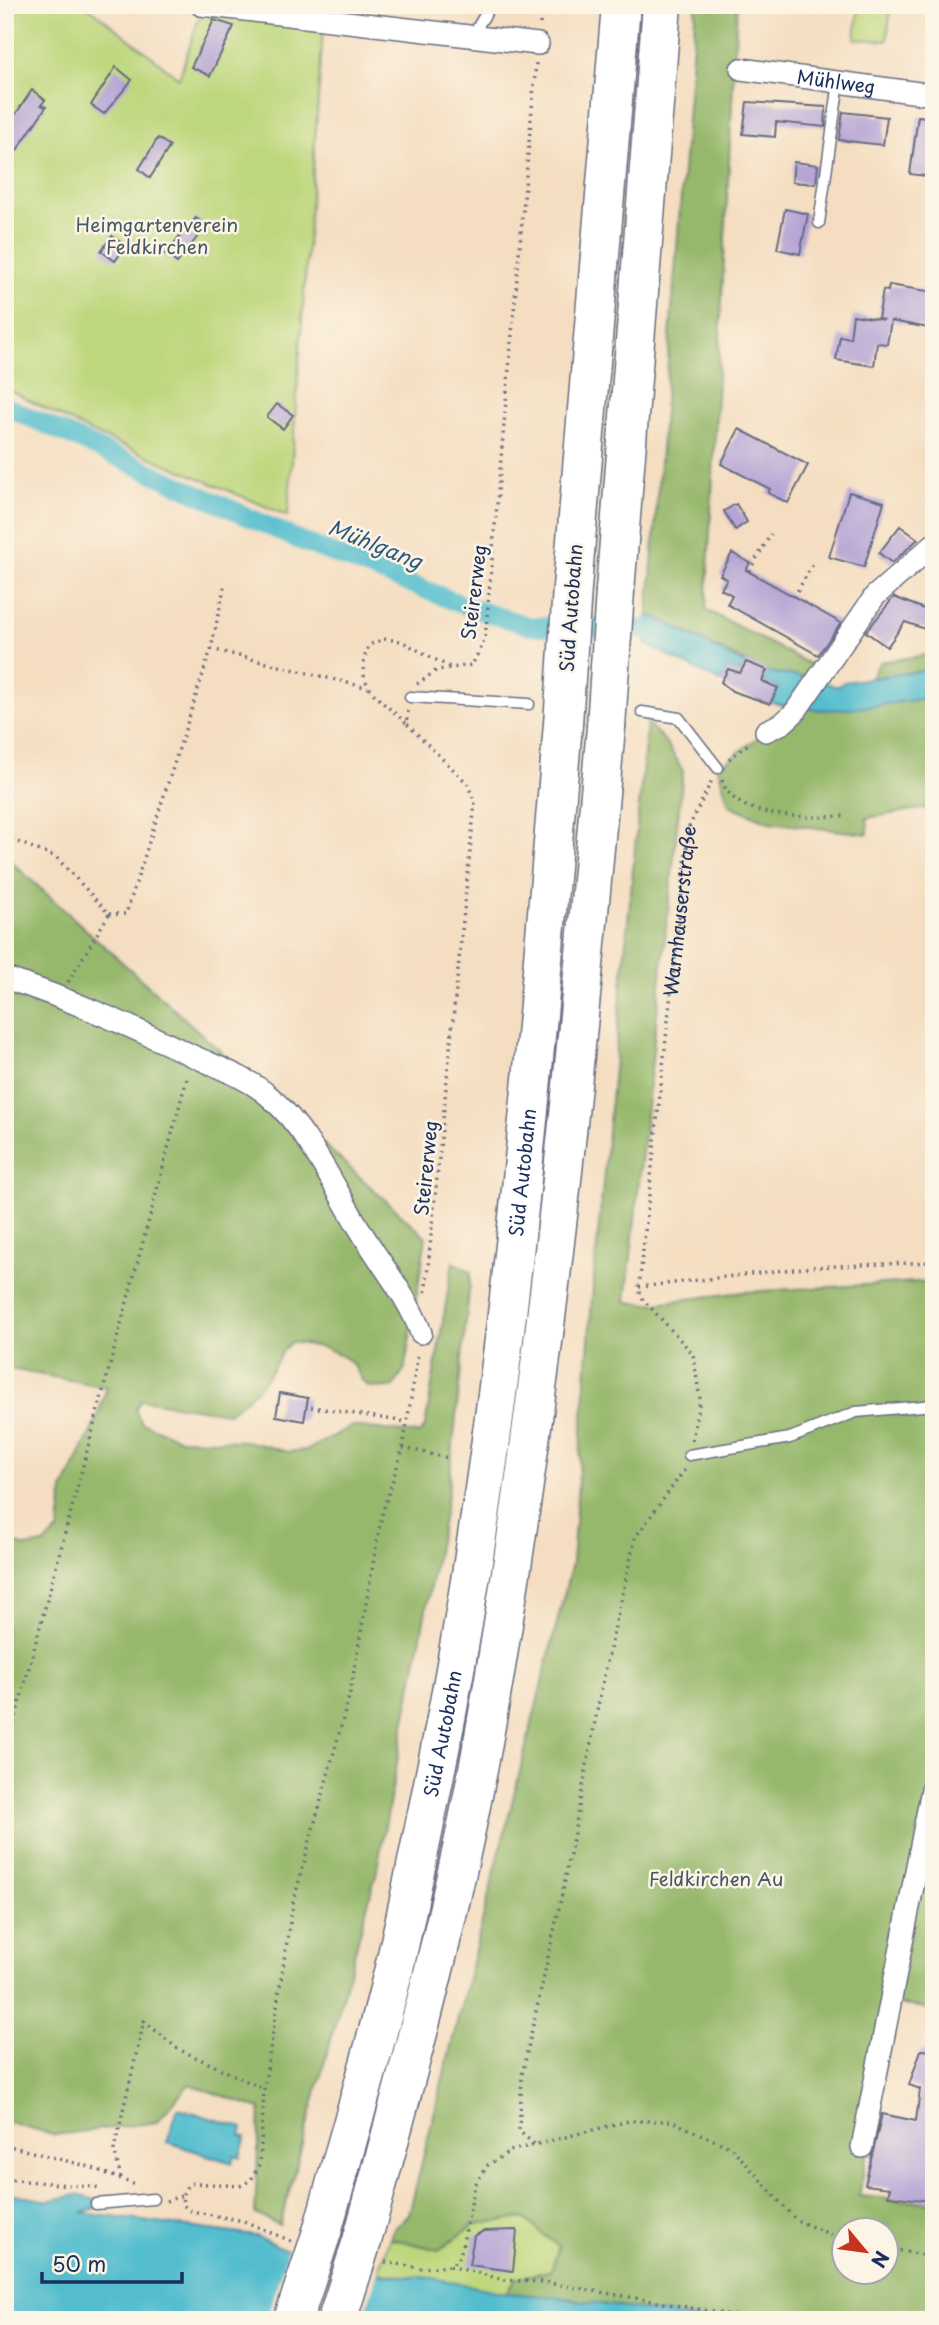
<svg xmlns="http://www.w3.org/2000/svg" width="939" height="2325" font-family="'Playpen Sans',sans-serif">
<rect width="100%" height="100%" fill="#fcf5e5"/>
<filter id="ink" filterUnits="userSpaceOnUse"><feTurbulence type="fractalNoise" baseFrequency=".0143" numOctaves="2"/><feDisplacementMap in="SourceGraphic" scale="14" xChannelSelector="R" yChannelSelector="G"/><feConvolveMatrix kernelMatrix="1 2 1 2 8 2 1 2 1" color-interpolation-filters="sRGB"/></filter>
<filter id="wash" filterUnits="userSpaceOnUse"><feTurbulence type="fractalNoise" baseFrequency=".00686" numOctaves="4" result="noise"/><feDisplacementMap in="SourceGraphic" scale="28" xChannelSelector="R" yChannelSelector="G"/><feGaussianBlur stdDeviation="1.57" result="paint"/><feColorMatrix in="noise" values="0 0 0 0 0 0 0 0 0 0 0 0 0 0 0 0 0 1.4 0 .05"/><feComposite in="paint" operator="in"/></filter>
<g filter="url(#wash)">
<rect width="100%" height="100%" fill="#f4ddc0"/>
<g fill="#bdd77c" stroke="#6c836d" stroke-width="2">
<polygon points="5,5 86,5 179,78 202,9 323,30 288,516 91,432 5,388"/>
<polygon points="859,5 891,5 887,41 855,39"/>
<polygon points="524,2218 559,2247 551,2271 516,2278 507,2293 378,2272 390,2238 439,2250 474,2224"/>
</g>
<g fill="#96b86c" stroke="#587465" stroke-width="2" fill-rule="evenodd">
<polygon points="696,5 737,5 706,610 817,668 813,678 766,672 655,617 648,616"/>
<polygon points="934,654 934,669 871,678 880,662"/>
<polygon points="934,697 934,790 926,808 867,818 868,834 769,822 729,805 718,768 766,731 802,708 821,710"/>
<path d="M647,723L665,741L683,771L626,1302L649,1304L743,1292L934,1281V2009L895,2004L859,2196L934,2203V2320H703L557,2297L507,2293L516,2278L551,2271L559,2247L524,2218L474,2224L439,2250L390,2238L393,2230L409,2214L572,1563L592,1299ZM844,2230H886V2272H844Z"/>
<path d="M9,860L426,1237L405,1368L394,1386C351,1394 368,1372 344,1357C327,1347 310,1345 291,1342C281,1350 278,1360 272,1370C260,1388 246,1401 228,1413L141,1400L135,1410L142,1423L180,1439L246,1441L288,1452L307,1450L352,1426L419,1434L425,1427L453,1262L471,1272L448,1493L376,1874L280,2225L255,2214L260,2109L189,2084L157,2122L55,2135L5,2121V1539L25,1547L44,1544L59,1530L63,1490L96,1421L107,1387L5,1368V861Z"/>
</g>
<g fill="#52bdce" stroke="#367696" stroke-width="2">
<polygon points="648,616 655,617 745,664 740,673 728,669 721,682 645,644"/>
<path d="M934,669V697C882,704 822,719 771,702L778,688L762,681L766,672L813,678L837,687L844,682Z"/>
<polygon points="178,2108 243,2128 241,2136 246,2137 240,2157 234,2155 232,2163 167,2142"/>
<polygon points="5,2192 47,2201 77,2195 96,2200 96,2208 82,2213 256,2236 285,2249 387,2275 432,2278 507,2293 557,2297 703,2320 5,2320"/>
</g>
<polygon fill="#f4ddc0" points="289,2246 379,2268 363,2320 266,2320"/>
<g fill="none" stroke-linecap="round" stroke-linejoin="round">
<polyline stroke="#52bdce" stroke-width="19" points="5,406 301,541 474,609 530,626 655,629 671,637"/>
</g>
<g id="blocks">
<g fill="#b5a4d5">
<polygon points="214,20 234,26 210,76 191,67"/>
<polygon points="116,67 132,80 104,114 91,105"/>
<polygon points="32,90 45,100 41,105 46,107 5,168 5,130"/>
<polygon points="747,102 826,107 825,127 776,122 775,137 743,134"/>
<polygon points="843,112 887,117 883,145 839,140"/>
<polygon points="918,116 934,118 934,177 910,174"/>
<polygon points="158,138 170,146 150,178 139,169"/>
<polygon points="794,162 818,165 816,184 792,182"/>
<polygon points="785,209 808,214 800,254 777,249"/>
<polygon points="196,218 206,226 177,263 165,254"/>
<polygon points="112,236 126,246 115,261 101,251"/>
<polygon points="889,285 934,292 934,329 891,321 887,344 877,343 874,366 836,360 840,336 850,338 853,315 884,320 878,319 883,290 888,291"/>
<polygon points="277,404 293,415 283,429 267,417"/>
<polygon points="739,429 808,465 788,503 768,493 770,489 721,464"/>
<polygon points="849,492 884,502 864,567 829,557"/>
<polygon points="736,504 747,522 735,530 724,511"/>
<polygon points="900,526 918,539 892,563 879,553"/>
<polygon points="732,553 750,563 746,570 841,623 818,655 727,604 732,595 721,589 727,579 720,575"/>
<polygon points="894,597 934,613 934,632 905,622 887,647 866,632"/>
<polygon points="746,662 767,670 762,681 778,688 770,704 732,691 721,682 728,669 740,673"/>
<polygon points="280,1393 308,1398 304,1421 276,1416"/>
<polygon points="921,2050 934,2051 931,2201 888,2196 890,2188 865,2185 882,2114 916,2121 920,2089 909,2085"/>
<polygon points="517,2230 513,2271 469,2265 474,2236 484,2231"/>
</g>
</g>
</g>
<g filter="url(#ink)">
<use href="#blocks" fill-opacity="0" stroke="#676c80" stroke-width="2"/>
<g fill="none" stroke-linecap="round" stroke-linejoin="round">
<g stroke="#676c80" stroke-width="13">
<g id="lane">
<polyline points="472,36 491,5"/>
<polyline points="819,223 839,82"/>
<polyline points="410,697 529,704"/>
<polyline points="642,712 679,718 718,768"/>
<polyline points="689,1455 790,1438 856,1412 934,1405"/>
<polyline points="96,2204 153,2199"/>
</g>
</g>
<g stroke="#676c80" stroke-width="24">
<g id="street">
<polyline points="201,5 538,44"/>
<path id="s2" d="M741,69L934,95"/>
<polyline points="766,731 783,723 795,712 875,596 934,544"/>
<path d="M5,978C70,999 130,1026 191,1055C217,1067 249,1078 270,1097C311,1133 334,1188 362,1233C382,1266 408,1297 421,1333"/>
<polyline points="862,2147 934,1779"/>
</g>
</g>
<g stroke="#676c80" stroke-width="41">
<g id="highway">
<polyline points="572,588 621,5"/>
<polyline points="615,591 662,5"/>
<path id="s3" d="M322,2232C346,2143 374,2054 395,1964C413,1885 429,1804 445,1724C508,1394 535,1058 563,724"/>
<path d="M362,2241C408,2072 455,1904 485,1731C544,1398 576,1063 606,727"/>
</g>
</g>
<g stroke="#676c80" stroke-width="3.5" stroke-dasharray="2 5" stroke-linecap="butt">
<polyline points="540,24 541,5"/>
<polyline points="749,571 771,534"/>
<polyline points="794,597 813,564"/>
<polyline points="211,649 368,688"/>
<polyline points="417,684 437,670 472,665 485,639 536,63"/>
<polyline points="408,711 406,723 467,783 475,802 425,1296"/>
<path d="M406,723C379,698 351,685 369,645L384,639L401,641L453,669"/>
<polyline points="729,759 751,742"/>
<path d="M722,780C734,822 811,817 845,816"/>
<polyline points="5,837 56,857 109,914 68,982"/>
<polyline points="109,914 126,914 211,649 225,584"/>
<polyline points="639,1287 811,1267 934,1262"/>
<polyline points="311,1407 407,1422"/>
<path id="s1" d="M692,1440L700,1399L693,1354L641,1297L639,1287L689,827L712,780"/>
<polyline points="403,1448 449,1458"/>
<polyline points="5,1757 188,1074"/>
<polyline points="534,2144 519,2131 522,2075 565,1881 603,1680 635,1538 686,1468"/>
<polyline points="5,2145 90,2167 138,2186"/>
<polyline points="121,2178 114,2149 144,2021 178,2049 264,2089"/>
<polyline points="5,2179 101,2188"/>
<polyline points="166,2201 181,2196"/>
<polyline points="291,2241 244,2221 191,2211 183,2205 182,2196 187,2186 193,2183 240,2186 251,2180 260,2163 264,2089 293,1903 350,1693 382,1514 403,1448 418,1353"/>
<polyline points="886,2248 934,2257"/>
<polyline points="385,2262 421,2268 450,2266 460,2257 475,2185 488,2165 510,2151 629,2121 671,2121 732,2148 796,2220 844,2240"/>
<polyline points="450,2266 505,2280 543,2282 761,2320"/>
</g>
<use href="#lane" stroke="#fff" stroke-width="10"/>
<use href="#street" stroke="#fff" stroke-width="21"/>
<use href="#highway" stroke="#fff" stroke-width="38"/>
<g stroke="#676c80" stroke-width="41" stroke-linecap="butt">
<g id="highway-bridge">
<polyline points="563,724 572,588"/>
<polyline points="606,727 615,591"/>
<polyline points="293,2320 322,2232"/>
<polyline points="337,2320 362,2241"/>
</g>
</g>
<use href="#highway-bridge" stroke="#fff" stroke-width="38"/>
</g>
</g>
<g text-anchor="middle" stroke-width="5" stroke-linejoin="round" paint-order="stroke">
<g font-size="19" fill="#1b2f5e" stroke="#fcf5e5">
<text dy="7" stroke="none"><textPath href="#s2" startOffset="96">Mühlweg</textPath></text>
<text transform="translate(474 592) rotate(-83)" y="7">Steirerweg</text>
<text transform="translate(571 608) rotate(-86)" y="7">Süd Autobahn</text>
<text dy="7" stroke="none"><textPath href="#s1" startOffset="553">Warnhauserstraße</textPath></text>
<text transform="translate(426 1168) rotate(-84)" y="7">Steirerweg</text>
<text dy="7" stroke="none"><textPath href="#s3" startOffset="1080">Süd Autobahn</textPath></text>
<text dy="7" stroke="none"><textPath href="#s3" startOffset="513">Süd Autobahn</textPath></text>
</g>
<g font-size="19" fill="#445966" stroke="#fcf5e5">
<text x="157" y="232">Heimgartenverein<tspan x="157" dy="22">Feldkirchen</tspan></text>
<text x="716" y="1886">Feldkirchen Au</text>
</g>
<g font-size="21" font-style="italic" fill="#2c5a80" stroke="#fcf5e5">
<text transform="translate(375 545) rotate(22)" y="7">Mühlgang</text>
</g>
</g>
<rect width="939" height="2325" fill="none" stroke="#fcf5e5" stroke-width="28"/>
<g transform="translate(865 2251) rotate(119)"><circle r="33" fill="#fcf5e5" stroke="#a2a6af" stroke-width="2"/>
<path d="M0-5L12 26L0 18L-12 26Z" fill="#c8321e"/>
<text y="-10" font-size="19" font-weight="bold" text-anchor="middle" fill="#1b2f5e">N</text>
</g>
<path d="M42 2272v10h140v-10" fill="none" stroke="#1b2f5e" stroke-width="3.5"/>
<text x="52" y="2272" font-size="21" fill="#1b2f5e" stroke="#fcf5e5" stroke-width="5" paint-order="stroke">50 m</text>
</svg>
